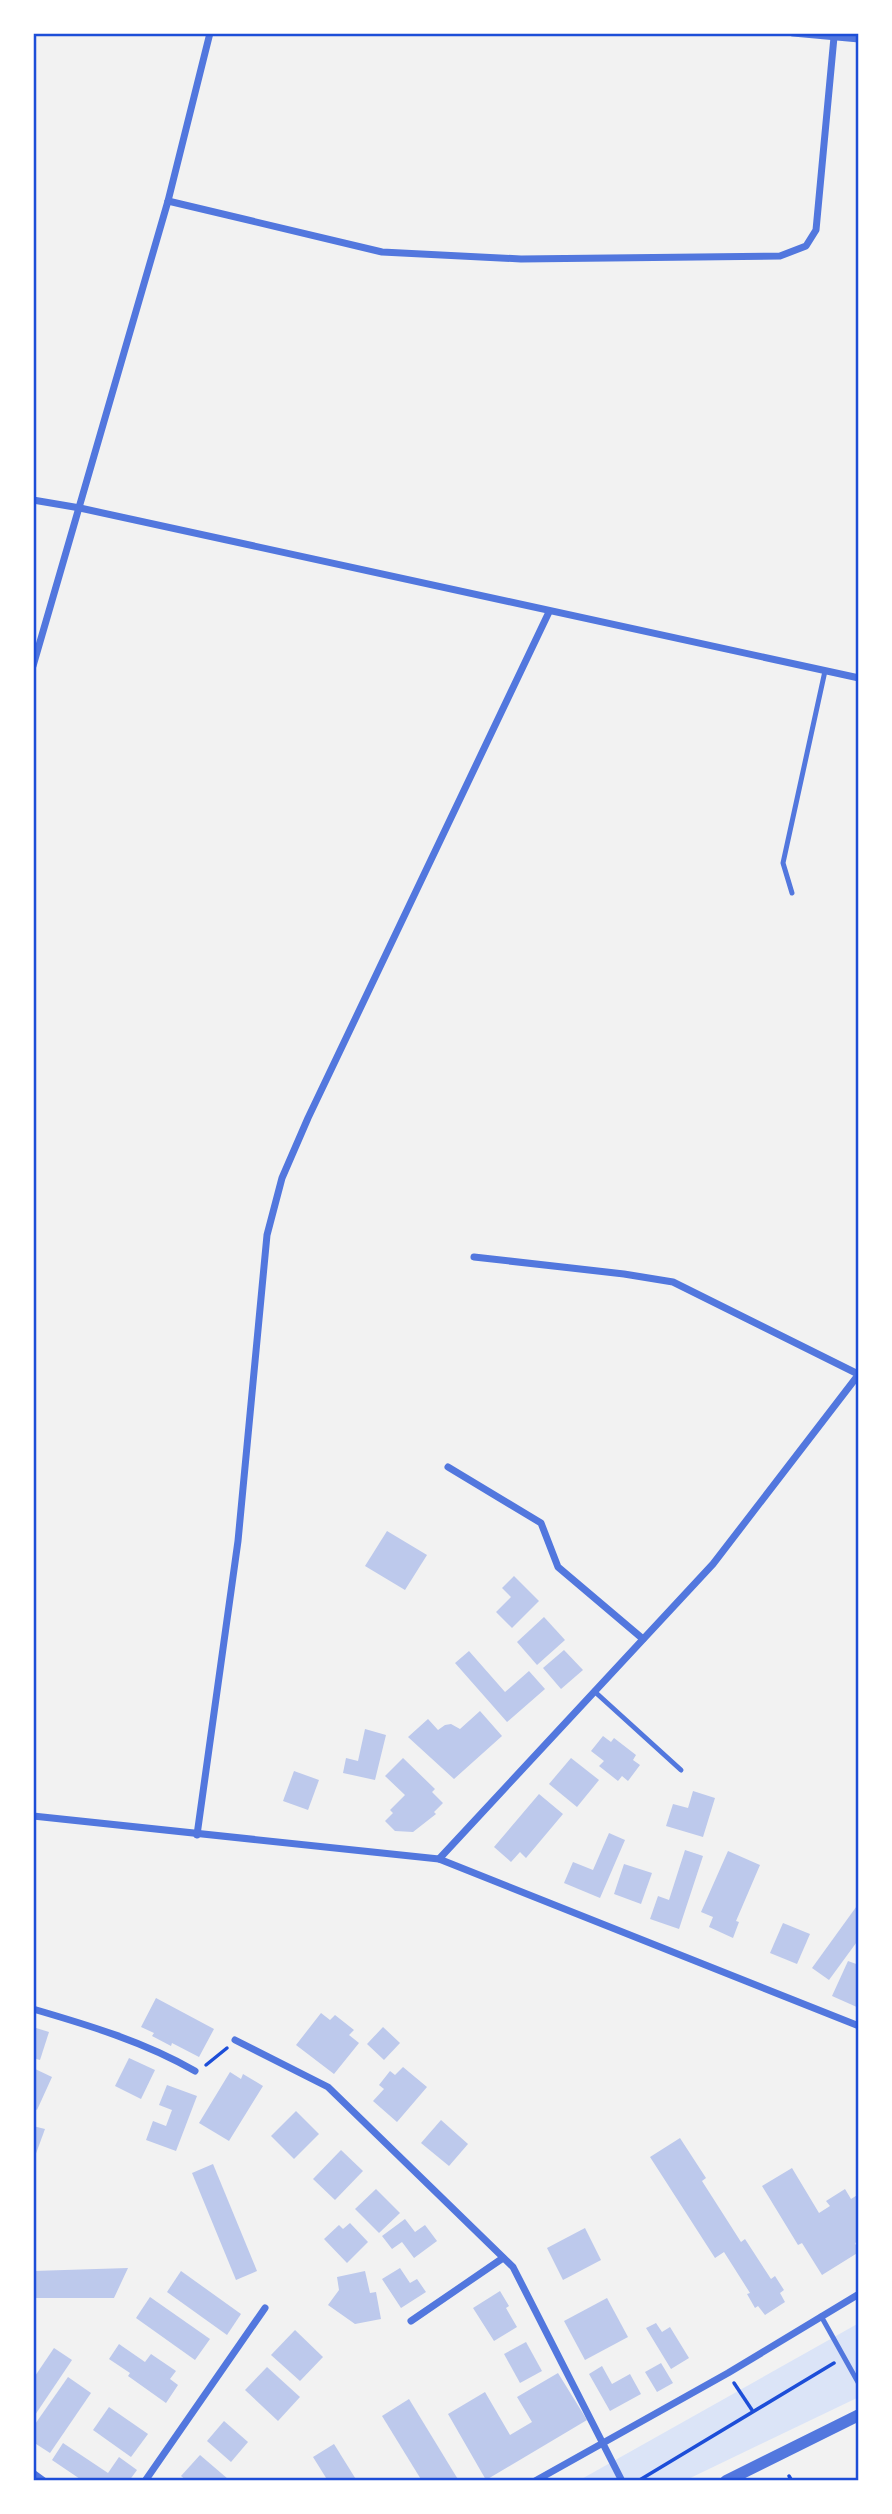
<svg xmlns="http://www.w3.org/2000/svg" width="892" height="2514" font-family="'Sofia Sans Condensed',sans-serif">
<rect width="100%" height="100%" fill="#f2f2f2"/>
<polygon fill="#dbe4f7" points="859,2323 859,2397 684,2481 578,2481"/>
<g fill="#bdc9ec">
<polygon points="387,1531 427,1555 405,1590 365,1566"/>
<polygon points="514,1576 539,1601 512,1628 496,1612 511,1597 502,1588"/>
<polygon points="544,1617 565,1640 537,1665 517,1642"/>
<polygon points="564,1650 583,1670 561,1689 543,1668"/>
<polygon points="469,1651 505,1692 529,1671 545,1689 507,1722 455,1663"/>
<polygon points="480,1711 502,1736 454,1779 408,1737 428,1719 438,1730 445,1725 451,1724 460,1729"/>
<polygon points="365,1729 386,1735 375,1780 343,1773 346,1758 358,1761"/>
<polygon points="603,1736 611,1742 614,1738 636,1755 633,1760 640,1765 628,1781 622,1776 618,1781 599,1766 604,1761 591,1751"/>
<polygon points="403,1758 435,1789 432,1792 443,1803 434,1812 436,1814 413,1832 395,1831 385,1821 393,1813 390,1810 405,1795 385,1776"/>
<polygon points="571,1758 599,1780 577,1807 549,1784"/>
<polygon points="294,1771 319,1780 308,1810 283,1801"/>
<polygon points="693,1791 715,1798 703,1837 666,1826 673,1804 688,1808"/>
<polygon points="539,1794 563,1814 526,1858 520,1852 511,1862 494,1847"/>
<polygon points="609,1833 625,1840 600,1898 564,1883 573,1862 593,1870"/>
<polygon points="685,1850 703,1856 679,1929 650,1919 658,1896 669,1900"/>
<polygon points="728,1851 760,1865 736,1921 739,1922 733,1938 709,1927 713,1917 701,1912"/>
<polygon points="624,1864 652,1873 641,1904 614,1894"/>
<polygon points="859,1903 859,1939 829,1980 812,1968"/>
<polygon points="783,1923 810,1934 797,1964 770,1953"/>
<polygon points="848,1961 859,1965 859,2008 832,1996"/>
<polygon points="156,1998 214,2029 199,2057 172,2043 171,2046 152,2036 154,2033 141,2027"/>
<polygon points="321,2013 330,2020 335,2015 354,2030 349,2035 359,2043 334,2074 296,2045"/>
<polygon points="33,2027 49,2032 40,2060 33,2058"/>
<polygon points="383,2027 400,2043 384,2060 367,2044"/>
<polygon points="129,2058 155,2070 141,2099 115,2086"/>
<polygon points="403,2067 427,2087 397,2122 373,2101 384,2089 379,2085 390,2071 395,2075"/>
<polygon points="33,2068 52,2077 37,2110 33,2108"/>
<polygon points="230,2072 241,2079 243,2074 263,2086 229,2141 199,2123"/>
<polygon points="167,2085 197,2096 176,2151 146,2140 153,2121 166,2126 172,2110 159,2105"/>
<polygon points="296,2111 319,2134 294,2159 271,2136"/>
<polygon points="441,2120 468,2144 449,2166 421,2143"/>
<polygon points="33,2126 45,2129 34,2159 33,2159"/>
<polygon points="680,2138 706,2178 702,2181 741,2242 745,2239 771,2279 775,2276 784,2290 780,2293 785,2302 765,2315 758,2306 755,2308 747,2294 750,2293 724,2252 715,2258 650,2157"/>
<polygon points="341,2150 363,2171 335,2200 313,2179"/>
<polygon points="213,2164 257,2271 236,2280 192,2173"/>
<polygon points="792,2168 819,2213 830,2206 826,2201 845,2189 851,2199 859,2194 859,2241 855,2243 859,2252 822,2275 802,2243 798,2245 762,2186"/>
<polygon points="376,2189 400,2213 379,2233 355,2209"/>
<polygon points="405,2219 415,2232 425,2225 437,2241 414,2258 402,2242 392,2249 382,2236"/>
<polygon points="350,2223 368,2242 347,2263 324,2239 339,2225 343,2229"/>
<polygon points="585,2228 601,2260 563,2280 547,2248"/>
<polygon points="128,2268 114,2298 33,2298 33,2271"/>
<polygon points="400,2268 410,2283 417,2279 426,2292 401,2308 382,2279"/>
<polygon points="181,2271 241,2314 227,2335 167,2292"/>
<polygon points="365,2271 370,2293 376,2292 381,2319 355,2324 328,2305 339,2290 337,2277"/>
<polygon points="500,2291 509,2306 506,2308 517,2327 494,2341 473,2308"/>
<polygon points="150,2297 210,2339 195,2360 136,2318"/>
<polygon points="607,2298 628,2337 585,2360 564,2321"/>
<polygon points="656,2323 662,2332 670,2327 689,2358 671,2369 646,2328"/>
<polygon points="295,2330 323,2357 300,2381 271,2355"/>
<polygon points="526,2342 542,2371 520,2383 504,2354"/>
<polygon points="119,2344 145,2362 151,2354 176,2371 170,2379 178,2385 166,2403 128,2376 130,2373 109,2359"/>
<polygon points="54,2348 72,2360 33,2418 33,2379"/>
<polygon points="661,2363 673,2383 657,2392 645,2372"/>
<polygon points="602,2366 612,2384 630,2374 641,2394 610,2411 589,2374"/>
<polygon points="267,2367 300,2397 278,2421 245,2390"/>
<polygon points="558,2373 587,2420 486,2480 448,2414 485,2392 510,2435 532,2422 517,2397"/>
<polygon points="68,2377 91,2393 50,2453 33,2442 33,2427"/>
<polygon points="409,2399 459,2481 422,2481 382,2416"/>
<polygon points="109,2407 148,2434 131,2457 93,2430"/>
<polygon points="224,2421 248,2442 231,2462 207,2441"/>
<polygon points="63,2443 108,2473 119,2457 137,2470 129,2481 83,2481 52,2460"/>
<polygon points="334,2444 357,2481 328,2481 313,2457"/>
<polygon points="200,2455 228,2479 226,2481 187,2481 181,2476"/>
</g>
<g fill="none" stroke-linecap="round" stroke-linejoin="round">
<g stroke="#1d4ed8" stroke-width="3.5">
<polyline points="206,2065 227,2048"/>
<polyline points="734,2383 752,2410"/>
<polyline points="789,2476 792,2481"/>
<polyline points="638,2481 834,2363"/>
</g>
<g stroke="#5277de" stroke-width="5">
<polyline points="792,893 783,863 825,671"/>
<polyline points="594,1691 681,1770"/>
<polyline points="821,2316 859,2384"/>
</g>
<g stroke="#5277de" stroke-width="7">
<polyline points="793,33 859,39"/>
<polyline points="168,201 382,252 521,259 780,256 806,246 816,230 834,37"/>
<polyline points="33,500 80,508 859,678"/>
<polyline points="33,666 168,201 210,33"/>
<polyline points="474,1257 624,1274 673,1282 858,1374"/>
<polyline points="448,1467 541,1523 558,1567 643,1639"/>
<polyline points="33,1816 439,1859 859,2026"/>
<polyline points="197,1835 238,1541 267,1235 282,1178 308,1118 549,612"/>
<polyline points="439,1859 713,1564 859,1374"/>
<path d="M33,2009C88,2025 145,2042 195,2071"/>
<polyline points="235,2040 328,2087 513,2267 622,2481"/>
<polyline points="411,2321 503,2258"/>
<polyline points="33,2473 44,2481"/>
<polyline points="145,2481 265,2308"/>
<polyline points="535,2481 728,2373 859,2294"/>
</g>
<polyline stroke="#5277de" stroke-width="12" points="726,2481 859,2415"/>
</g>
<rect width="892" height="2514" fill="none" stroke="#ffffff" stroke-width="70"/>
<rect x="35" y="35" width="822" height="2444" fill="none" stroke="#1d4ed8" stroke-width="2.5"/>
</svg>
